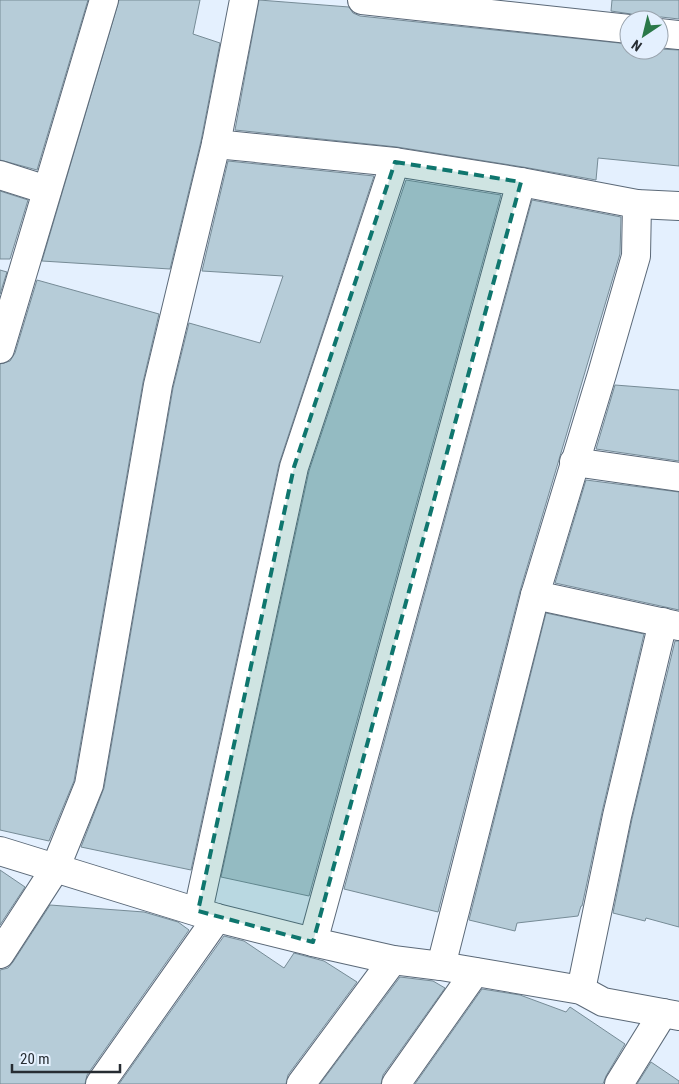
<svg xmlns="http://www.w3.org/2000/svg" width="679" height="1084" font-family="'Roboto Condensed',sans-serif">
<rect width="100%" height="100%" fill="#e4f0fe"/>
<g fill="#b6ccd8" stroke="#768b96">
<polygon points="0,0 88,0 37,170 0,160"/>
<polygon points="119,0 200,0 193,34 220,43 201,141 170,269 42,261"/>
<polygon points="259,0 349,7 353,13 360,16 629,44 629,50 659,50 659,49 679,50 679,166 598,158 596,180 523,167 397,147 235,130"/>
<polygon points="612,0 679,0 679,19 661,17 651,20 641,20 638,16 631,14 611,11"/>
<polygon points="228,161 374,176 279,464 191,870 81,847 104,788 173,388 189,323 260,343 283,276 202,271"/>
<polygon points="406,180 501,195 309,896 221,877 309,471"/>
<polygon points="0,191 28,200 10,259 0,259"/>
<polygon points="532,200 621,217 620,254 520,591 438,912 344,889"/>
<polygon points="0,270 7,272 0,294"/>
<polygon points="37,280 159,314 143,382 74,781 49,841 0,830 0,364 10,361 15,353"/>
<polygon points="615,385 679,390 679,461 596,449"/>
<polygon points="586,480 679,492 679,610 555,583"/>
<polygon points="546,613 644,634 602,812 582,906 581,906 578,916 517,923 515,931 469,920"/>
<polygon points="675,641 679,641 679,927 646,918 645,921 613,913 632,819"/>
<polygon points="0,870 25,887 0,925"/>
<polygon points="50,905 144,912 178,922 189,930 87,1075 85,1084 0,1084 0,970 8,968 13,962"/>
<polygon points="224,936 244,941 284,968 294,953 324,961 357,982 288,1075 286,1084 119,1084"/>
<polygon points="400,977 433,981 445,988 383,1075 381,1084 320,1084"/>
<polygon points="482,989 520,995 566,1012 570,1007 625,1044 606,1076 603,1084 415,1084"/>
<polygon points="651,1062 679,1081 679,1084 637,1084"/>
</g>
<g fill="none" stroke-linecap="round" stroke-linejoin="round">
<g stroke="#5b6978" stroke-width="30">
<g id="street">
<polyline points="362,0 629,29"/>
<polyline points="659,33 679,35"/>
<polyline points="216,144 395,162 521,182 637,204 679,206"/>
<polyline points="0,175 47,190"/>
<polyline points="0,349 104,0"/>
<polyline points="574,462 679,477"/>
<polyline points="535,595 679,626"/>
<polyline points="0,851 217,918 313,942 393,960 441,966 581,990 603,1002 679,1016"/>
<polyline points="198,911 294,467 395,162"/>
<polyline points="313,942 521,182"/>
<polyline points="0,954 55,869 89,785 158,385 216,144 244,0"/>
<polyline points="441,966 535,595 602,374 636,256 637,204"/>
<polyline points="581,990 617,816 663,622"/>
<polyline points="100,1084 217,918"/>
<polyline points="301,1084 393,960"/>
<polyline points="396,1084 475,972"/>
<polyline points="619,1084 663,1013"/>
</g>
</g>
<use href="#street" stroke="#fff" stroke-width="28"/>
</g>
<path fill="#0f766e" fill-opacity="0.2" stroke="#0f766e" stroke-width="4" stroke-dasharray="10 6" stroke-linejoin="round" d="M395,162L521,182L313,942L198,911L294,467Z"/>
<g transform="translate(644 35) rotate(215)"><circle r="24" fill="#e4f0fe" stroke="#98a2ac"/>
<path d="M0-4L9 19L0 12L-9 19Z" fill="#2a7848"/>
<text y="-8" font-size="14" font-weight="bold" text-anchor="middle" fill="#262c32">N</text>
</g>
<path d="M12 1064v8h108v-8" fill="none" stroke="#262c32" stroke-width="2.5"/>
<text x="20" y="1064" font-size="15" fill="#262c32" stroke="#e4f0fe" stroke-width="4" paint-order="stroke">20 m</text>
</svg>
